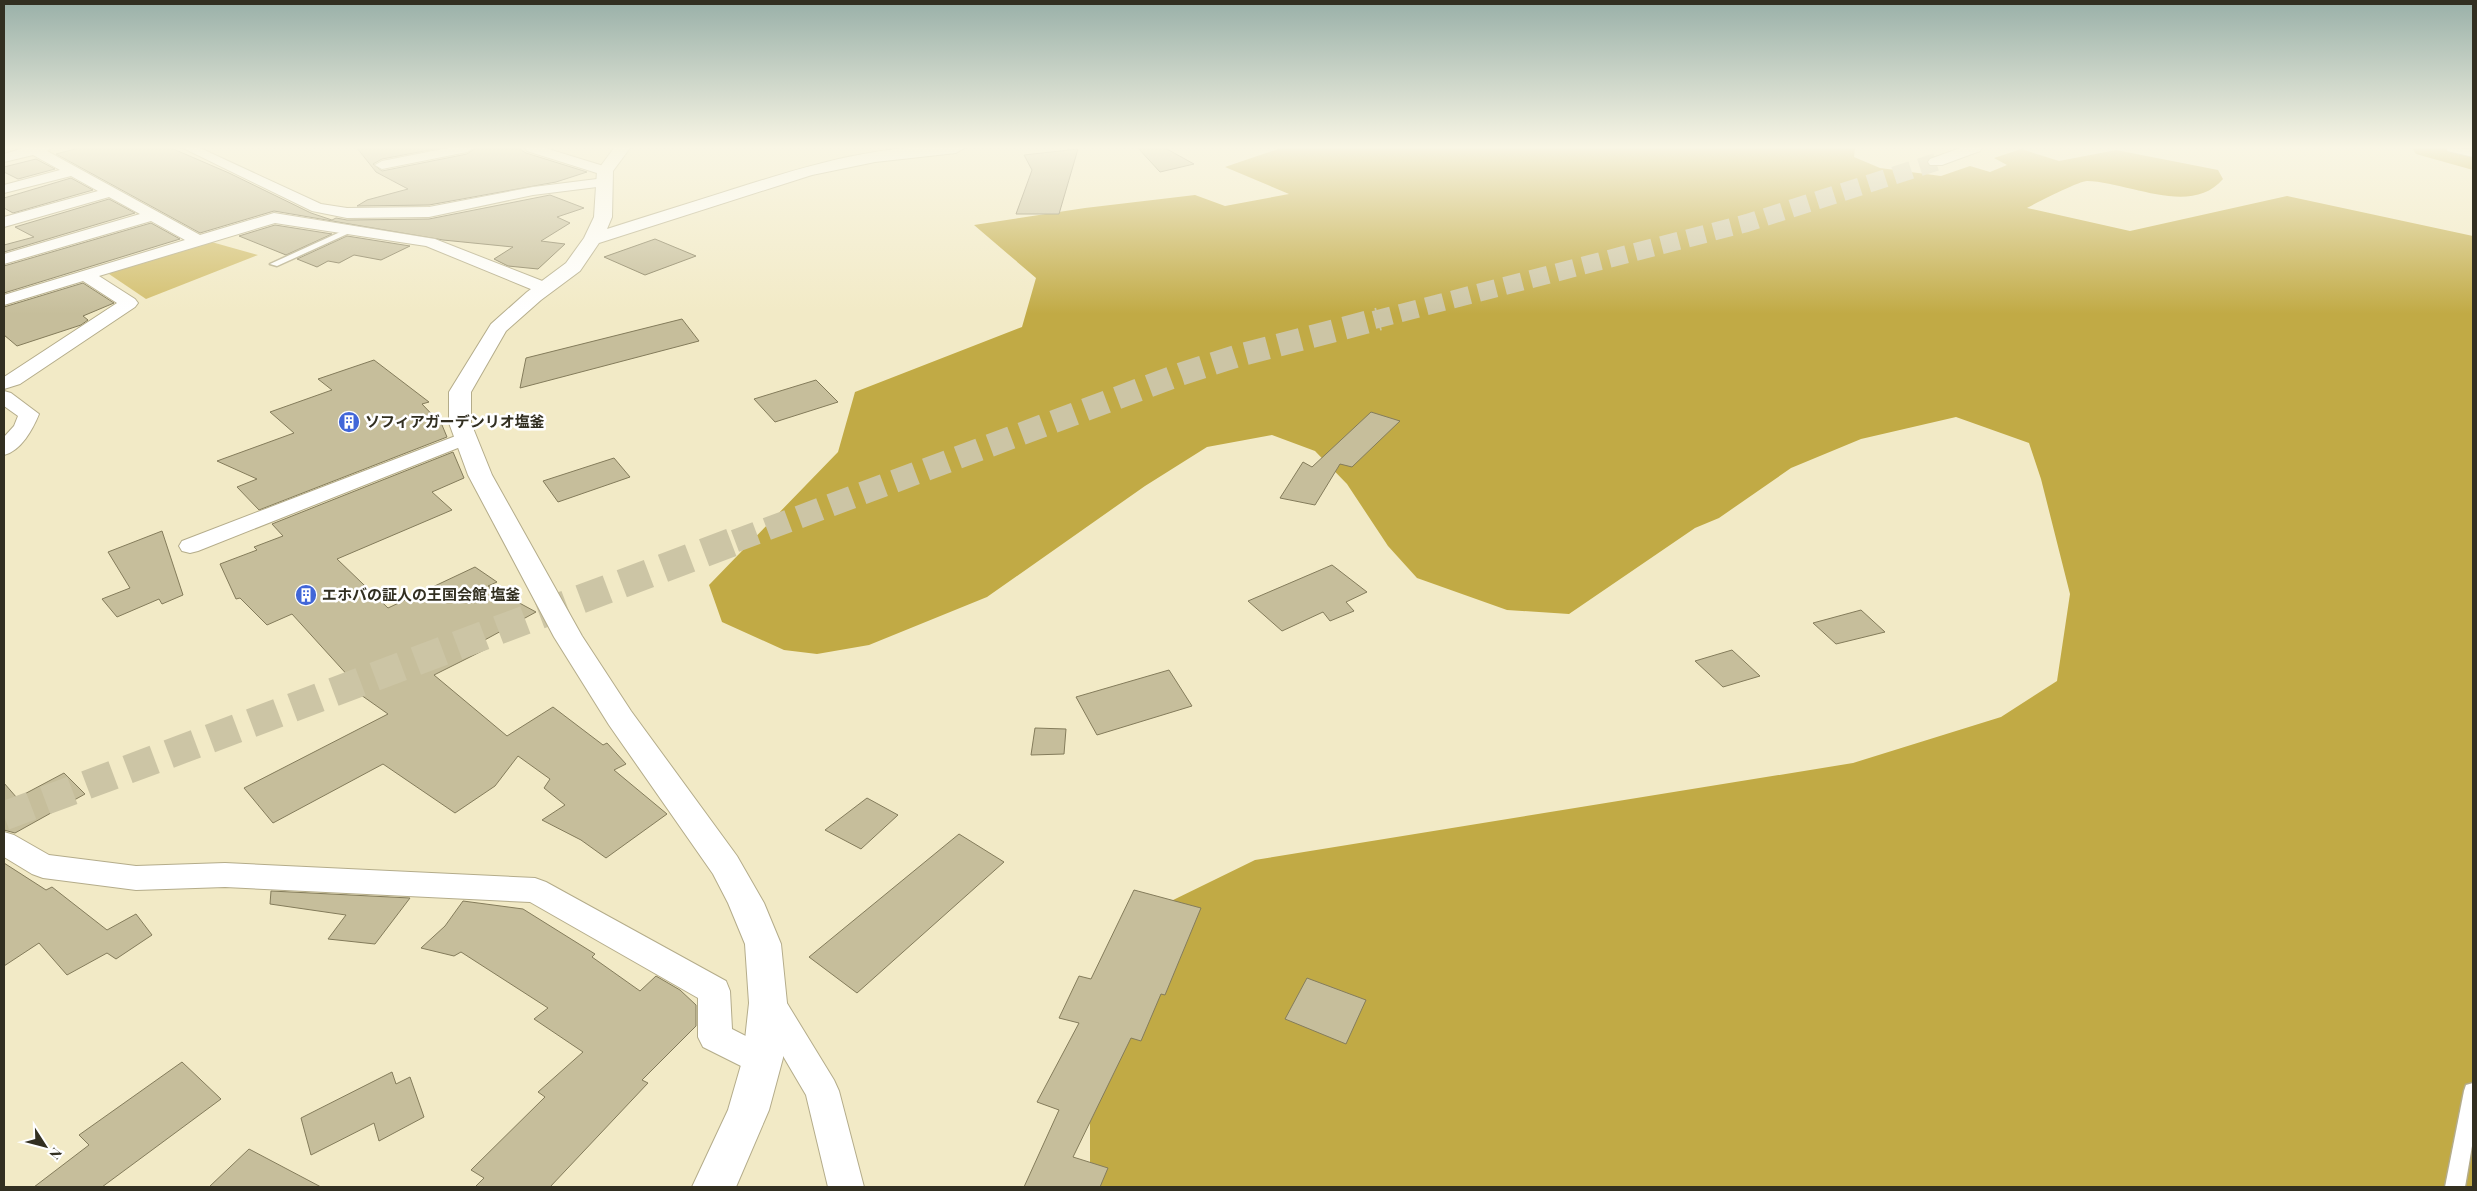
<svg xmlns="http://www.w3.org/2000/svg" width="2477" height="1191" font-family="'Playfair Display','Noto Sans JP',serif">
<rect width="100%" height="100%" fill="#f2eac6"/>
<polygon fill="#d2be6c" points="208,241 258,255 146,299 109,274 118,268"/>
<path fill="#c1aa45" d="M1281,148H1855L1854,157L1880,168L1941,176L1970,166L1990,172L2007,165L1994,158L2021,149L2059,161L2116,150L2218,170L2223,179C2191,217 2129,182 2087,181C2079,181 2036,203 2027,208L2130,231L2287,196L2473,236V1187H1090V1121L1167,903L1255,860L1853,763L2001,717L2057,681L2070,594L2041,479L2029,443L1956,417L1861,439L1791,468L1719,518L1695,528L1569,614L1507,610L1417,578L1388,546L1347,484L1315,451L1272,435L1207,447L1145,486L987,597L869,645L817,654L784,650L722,622L709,585L838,452L855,392L1022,327L1036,278L974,225L1085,208L1195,195L1225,206L1289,194L1225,167Z"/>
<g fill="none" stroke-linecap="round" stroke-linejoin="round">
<polygon fill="#c2ab47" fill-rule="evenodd" points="2412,148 2459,148 2473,152 2473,170 2416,154"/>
</g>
<g fill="#c6be9b" stroke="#847c5b">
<polygon points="79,148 171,148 229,173 311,213 332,220 336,218 347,220 429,219 550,195 584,208 557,217 570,223 541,241 565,244 538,269 508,266 494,259 513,247 443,240 274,211 200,233 56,154"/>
<polygon points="357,148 440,148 382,159 373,164 382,171 467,154 476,148 518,148 526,153 587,172 556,182 429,205 357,206 367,200 408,189 376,172"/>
<polygon points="1138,148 1165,148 1194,164 1160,172"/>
<polygon points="1078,149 1059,214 1016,214 1032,170 1024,155"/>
<polygon points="36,159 55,169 18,179 4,172 4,167"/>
<polygon points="71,178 93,190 13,213 4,208 4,198"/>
<polygon points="109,199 135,213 4,252 4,245 34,237 15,227"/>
<polygon points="151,223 180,239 4,293 4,266"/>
<polygon points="275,225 332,234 286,255 239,236"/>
<polygon points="347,236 410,246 381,260 354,255 339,263 328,261 317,267 297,259"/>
<polygon points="655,239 696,256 645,275 604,257"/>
<polygon points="83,283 114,303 83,316 88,320 81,325 17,346 4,335 4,307"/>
<polygon points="682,319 699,341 520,388 526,358"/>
<polygon points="374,360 429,402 422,404 442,425 447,437 259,510 237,487 257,479 217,461 294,433 270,412 332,390 318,379"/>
<polygon points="816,380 838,402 775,422 754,399"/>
<polygon points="1371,412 1400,421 1352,467 1340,464 1315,505 1280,498 1303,462 1312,467"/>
<polygon points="453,452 464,478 432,492 452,510 337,559 388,608 475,567 497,582 488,586 536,612 481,642 488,648 434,675 507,736 553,707 603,745 607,743 626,764 614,770 667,814 606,858 581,840 542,820 565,805 544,788 550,779 518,756 495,786 455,813 383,764 273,823 244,788 388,714 344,683 351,679 292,614 267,625 240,598 236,599 220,564 257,550 254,547 283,536 272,524"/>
<polygon points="614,458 630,477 558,502 543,481"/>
<polygon points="162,531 183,595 162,604 159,599 117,617 102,599 130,588 108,552"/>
<polygon points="1332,565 1367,592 1346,602 1354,611 1330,621 1323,612 1282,631 1248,601"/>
<polygon points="1861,610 1885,632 1836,644 1813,623"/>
<polygon points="1732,650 1760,676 1723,687 1695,661"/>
<polygon points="1169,670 1192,706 1097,735 1076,697"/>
<polygon points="1035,728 1066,729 1064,754 1031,755"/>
<polygon points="64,773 85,794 15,833 4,830 4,783 17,798"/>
<polygon points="867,798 898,815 861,849 825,830"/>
<polygon points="959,834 1004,862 857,993 809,957"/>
<polygon points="4,863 46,890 52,887 107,930 136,914 152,935 116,959 107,953 67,975 39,943 4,966"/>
<polygon points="1134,890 1201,908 1165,995 1161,994 1141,1041 1131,1038 1073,1157 1108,1168 1100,1187 1024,1187 1059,1110 1037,1102 1079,1023 1059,1018 1079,976 1091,979"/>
<polygon points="271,891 410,898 375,944 328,939 346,915 270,904"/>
<polygon points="463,901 523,909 595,954 592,957 640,991 656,976 680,990 696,1005 696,1026 642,1080 648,1083 550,1187 475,1187 484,1178 471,1170 545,1097 538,1092 583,1052 534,1019 548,1008 461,952 454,956 421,948 445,926"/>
<polygon points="1307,978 1366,1000 1346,1044 1285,1019"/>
<polygon points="182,1062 221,1099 102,1187 34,1187 89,1145 79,1135"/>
<polygon points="392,1072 396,1084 410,1077 424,1117 379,1141 374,1123 311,1155 301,1118"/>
<polygon points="249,1149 321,1187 209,1187"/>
</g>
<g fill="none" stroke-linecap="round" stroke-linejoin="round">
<polyline stroke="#ccc5a5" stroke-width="18" stroke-dasharray="18 9" stroke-linecap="butt" points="1374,320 1747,223 1936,162"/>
<polyline stroke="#ccc5a5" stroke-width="23" stroke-dasharray="23 11" stroke-linecap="butt" points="735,541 1181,374 1237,356 1379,319"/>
<polyline stroke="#ccc5a5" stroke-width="29" stroke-dasharray="29 15" stroke-linecap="butt" points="4,816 738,540"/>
<g stroke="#b4ac8a" stroke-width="3">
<g id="lane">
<polygon points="349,228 356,230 277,266 270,264"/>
<polygon points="2473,1083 2473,1140 2465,1187 2445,1187 2464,1091 2466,1085"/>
</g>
</g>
<g stroke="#b4ac8a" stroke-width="2">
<g id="street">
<polygon points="24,148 52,148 47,151 200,235 274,213 435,239 550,284 552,288 550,292 538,292 426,246 275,223 99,276 135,299 138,303 135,307 20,384 4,389 4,377 117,303 83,281 4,305 4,295 185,240 151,221 4,264 4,254 140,214 109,197 4,227 4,217 98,191 71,176 4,193 4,185 60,170 33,155 4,162 4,154"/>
<polygon points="183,148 200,148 321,204 347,208 429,207 533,187 605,178 612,182 605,186 533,195 429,217 347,218 312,211"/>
<polygon points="448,148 474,148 467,152 382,169 375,165 382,161"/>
<polygon points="525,148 545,148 610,168 612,171 605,175 600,174 527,151"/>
<polygon points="2446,148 2473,149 2473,157 2448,151"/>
<path d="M4,391L11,393L39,414C33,429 21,451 4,455V437L14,426L18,416L4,406Z"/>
<polygon points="466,432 473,434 476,438 473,442 198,551 190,553 182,551 179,546 182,541"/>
<polygon points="4,832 14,835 49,855 136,866 225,863 535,878 546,882 726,981 730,991 732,1029 775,1051 780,1062 775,1073 763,1077 703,1047 698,1037 698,998 530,902 225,887 136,890 43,878 32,874 4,857"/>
<polygon points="770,991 782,995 834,1080 839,1091 864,1187 828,1187 806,1095 753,1005 758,995"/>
</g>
</g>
<g stroke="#b4ac8a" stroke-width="2">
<g id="secondary">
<path d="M614,148H630L613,171L612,217L607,229C650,215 694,202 737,188C810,165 887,141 964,148L956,153L875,162L812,175L599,243L580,271L541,300L506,331L471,392V423L492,475L582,636L631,711L737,856L764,903L781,944L787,1003L783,1058L769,1110L736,1187H692L728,1110L743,1058L749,1003L745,944L728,903L713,874L609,725L554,637L468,475L449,423V392L491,324L527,292L566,263L584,238L594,217L597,171Z"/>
<polygon points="1960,148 1982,148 1980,151 1942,165 1930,165 1928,162 1930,159"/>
</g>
</g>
<use href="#lane" fill="#fff" fill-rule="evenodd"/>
<use href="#street" fill="#fff" fill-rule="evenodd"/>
<use href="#secondary" fill="#fff" fill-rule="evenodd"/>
</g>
<linearGradient id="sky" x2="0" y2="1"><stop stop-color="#99b0a8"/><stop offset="0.47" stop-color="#f9f6e5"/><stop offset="1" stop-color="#f9f6e5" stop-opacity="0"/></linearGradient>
<rect width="2477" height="314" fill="url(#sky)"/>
<defs>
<g id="building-disc" transform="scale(1.125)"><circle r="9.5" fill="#4166d8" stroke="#fff"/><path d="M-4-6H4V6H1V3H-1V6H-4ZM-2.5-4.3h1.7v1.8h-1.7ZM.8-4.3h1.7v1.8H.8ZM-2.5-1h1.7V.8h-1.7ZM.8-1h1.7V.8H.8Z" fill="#fff"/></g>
</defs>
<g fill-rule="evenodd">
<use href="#building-disc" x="349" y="422"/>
<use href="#building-disc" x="306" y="595"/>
</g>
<g text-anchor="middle" stroke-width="5" stroke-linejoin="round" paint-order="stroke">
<g font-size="15" font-weight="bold" fill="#322f21" stroke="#fff" text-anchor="start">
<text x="365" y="427">ソフィアガーデンリオ塩釜</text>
<text x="322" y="600">エホバの証人の王国会館 塩釜</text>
</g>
</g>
<rect width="2477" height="1191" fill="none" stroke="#322f21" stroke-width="10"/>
<g transform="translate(45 1146) rotate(126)" stroke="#ffffff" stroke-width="4" paint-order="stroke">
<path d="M0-4L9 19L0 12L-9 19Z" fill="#322f21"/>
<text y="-8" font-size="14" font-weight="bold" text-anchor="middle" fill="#322f21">N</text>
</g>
</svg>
